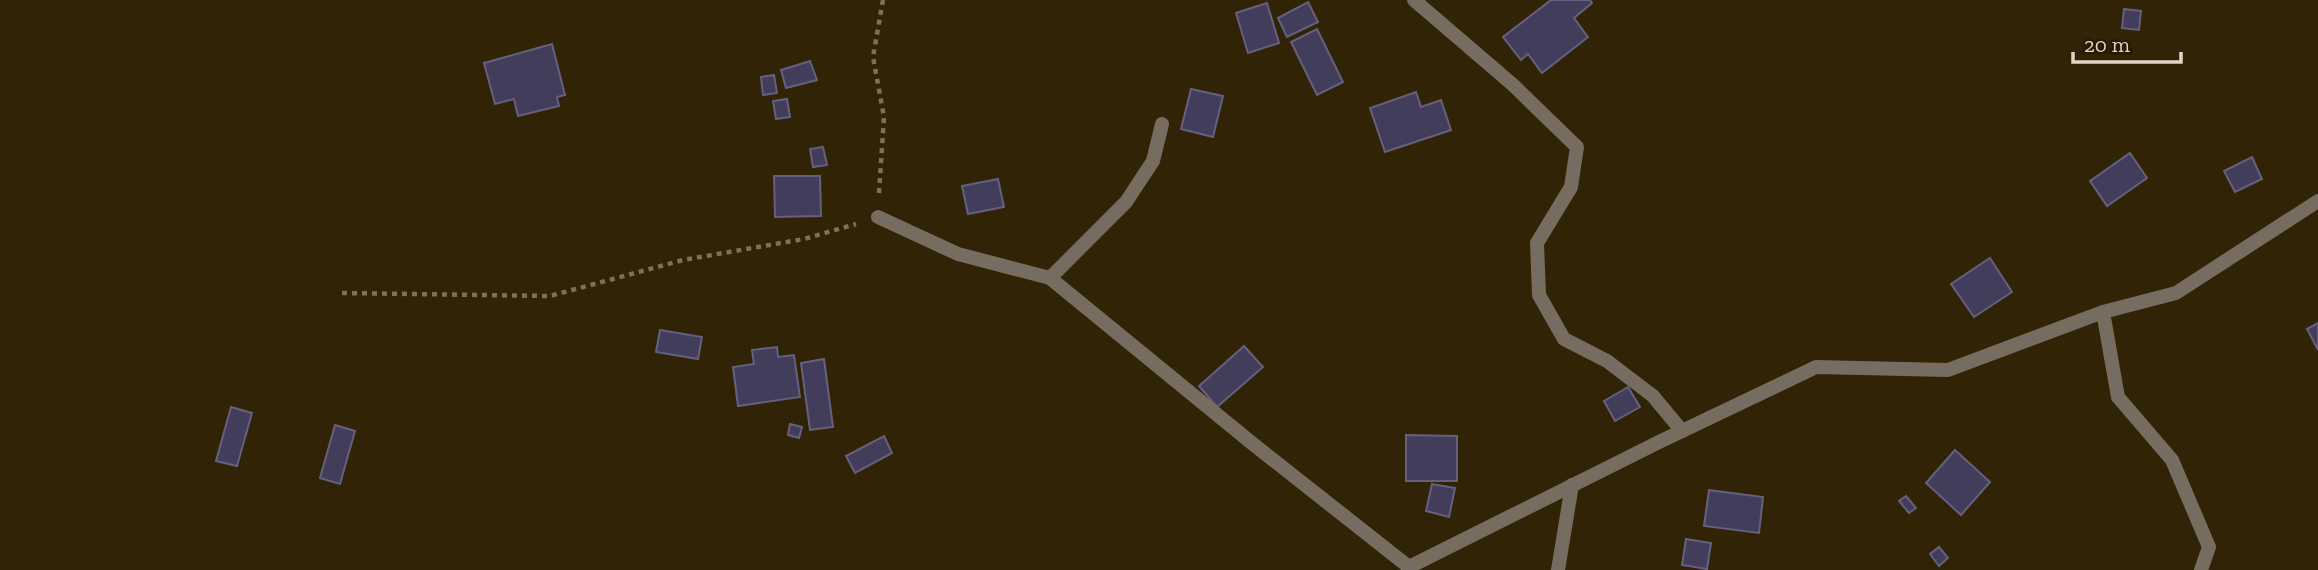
<svg xmlns="http://www.w3.org/2000/svg" width="2318" height="570" font-family="'Zilla Slab',serif">
<rect width="100%" height="100%" fill="#312305"/>
<g fill="#423d5a" stroke="#65607e" stroke-width="2">
<polygon points="1551,0 1590,0 1592,3 1574,18 1588,37 1542,73 1528,54 1521,60 1503,37"/>
<polygon points="1308,2 1318,22 1287,37 1278,18"/>
<polygon points="1267,3 1279,43 1248,53 1236,13"/>
<polygon points="2124,9 2141,11 2139,30 2122,28"/>
<polygon points="1317,29 1343,82 1317,95 1291,42"/>
<polygon points="552,44 565,95 557,97 559,106 518,116 514,99 495,104 484,63"/>
<polygon points="810,61 817,80 786,88 781,70"/>
<polygon points="774,75 777,93 763,95 761,77"/>
<polygon points="1191,89 1223,96 1213,137 1181,129"/>
<polygon points="1416,92 1421,107 1441,100 1451,130 1385,152 1370,108"/>
<polygon points="787,99 790,117 776,119 773,101"/>
<polygon points="823,147 827,165 813,167 810,149"/>
<polygon points="2130,153 2147,178 2107,206 2090,181"/>
<polygon points="2252,157 2262,179 2235,192 2224,171"/>
<polygon points="774,176 820,176 821,216 775,217"/>
<polygon points="998,179 1004,207 968,214 962,186"/>
<polygon points="1990,258 2012,292 1974,317 1951,284"/>
<polygon points="2318,323 2318,350 2307,329"/>
<polygon points="660,330 702,337 698,359 656,352"/>
<polygon points="1244,346 1263,367 1217,407 1199,386"/>
<polygon points="777,347 778,357 794,355 800,397 738,406 733,367 754,364 752,350"/>
<polygon points="824,359 833,427 810,430 801,363"/>
<polygon points="1628,387 1640,407 1615,421 1604,401"/>
<polygon points="231,407 252,413 237,466 216,461"/>
<polygon points="790,424 802,427 799,438 788,435"/>
<polygon points="335,425 355,431 340,484 320,478"/>
<polygon points="1406,435 1457,436 1457,481 1406,481"/>
<polygon points="884,436 892,453 855,473 846,456"/>
<polygon points="1955,450 1990,482 1961,515 1926,483"/>
<polygon points="1432,484 1455,488 1449,517 1426,511"/>
<polygon points="1709,490 1763,497 1759,533 1704,526"/>
<polygon points="1906,496 1916,508 1909,513 1899,501"/>
<polygon points="1686,539 1711,543 1707,569 1682,565"/>
<polygon points="1939,547 1948,558 1939,566 1930,554"/>
</g>
<g fill="none" stroke-linecap="round" stroke-linejoin="round">
<g stroke="#7d715a" stroke-width="4.5" stroke-dasharray="5 5" stroke-linecap="butt">
<polyline points="879,193 884,117 873,57 883,0"/>
<polyline points="342,293 550,296 683,260 804,239 856,224"/>
</g>
<g stroke="#766c60" stroke-width="14">
<polyline points="1414,0 1512,84 1577,147 1571,187 1537,243 1539,295 1564,339 1607,361 1653,396 1682,431"/>
<polyline points="878,217 958,254 1050,278 1253,444 1409,567"/>
<polyline points="1050,278 1126,202 1153,161 1162,124"/>
<polyline points="1408,570 1409,567 1659,442 1816,367 1948,370 2103,312"/>
<polyline points="1558,570 1572,485"/>
<polyline points="2201,570 2209,547 2172,460 2118,397 2103,312 2176,293 2318,201"/>
</g>
</g>
<path d="M2073 52v10h108v-10" fill="none" stroke="#dfd6c6" stroke-width="3.5"/>
<text x="2084" y="52" font-size="21" fill="#dfd6c6" stroke="#271a00" stroke-width="5" paint-order="stroke">20 m</text>
</svg>
